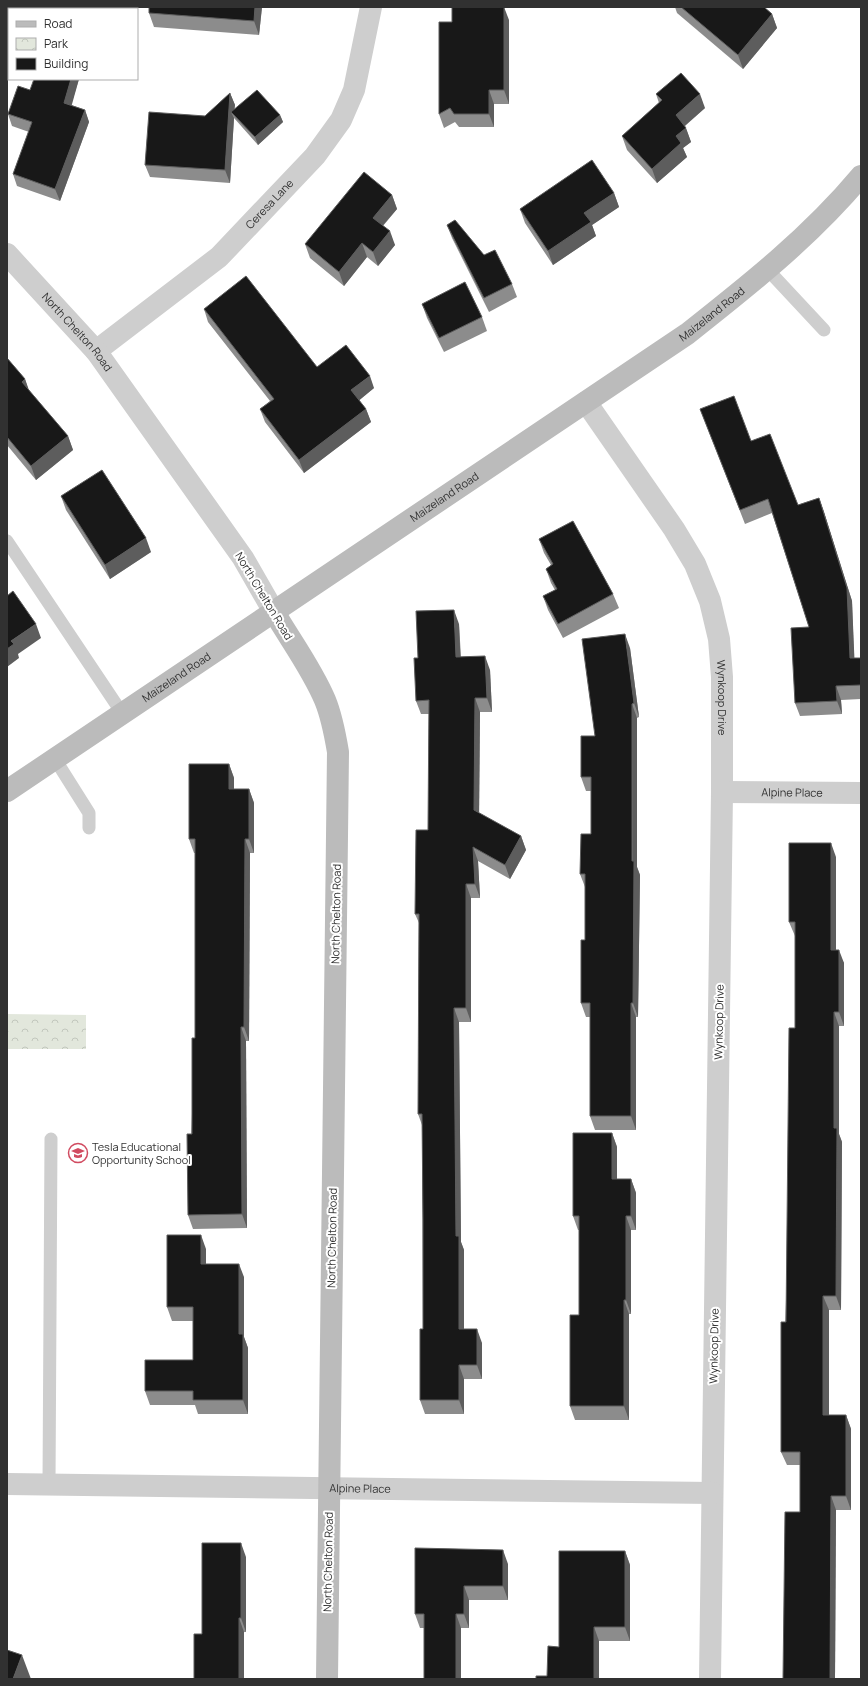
<svg xmlns="http://www.w3.org/2000/svg" width="868" height="1686" font-family="Manrope,sans-serif">
<defs>
<pattern id="park-crowns" width="20" height="18" patternUnits="userSpaceOnUse"><rect width="20" height="18" fill="#e2e7dc"/><path d="M2 6a3 3 0 1 1 6 0M12 15a3 3 0 1 1 6 0" fill="none" stroke="#c2c7bd"/></pattern>
</defs>
<rect width="100%" height="100%" fill="#fff"/>
<polygon fill="url(#park-crowns)" points="7,1014 86,1015 86,1049 7,1049"/>
<g fill="none" stroke-linecap="round" stroke-linejoin="round">
<g stroke="#cecece" stroke-width="13">
<polyline points="768,270 824,330"/>
<polyline points="7,541 122,713"/>
<polyline points="55,759 89,813 89,828"/>
<polyline points="49,1484 51,1139"/>
</g>
<g stroke="#cecece" stroke-width="22">
<path id="s1" d="M96,351L219,257L315,156L341,120L354,90L371,7"/>
<path id="s2" d="M586,402L674,529L695,564L710,601L719,639L722,677V792L710,1679"/>
<path id="s3" d="M722,792L861,793"/>
<path id="s4" d="M7,1484L712,1493"/>
</g>
<path stroke="#cecece" stroke-width="22" id="s5" d="M7,254L96,351L243,558L274,612"/>
<g stroke="#bbb" stroke-width="22">
<path d="M274,612C291,641 312,669 325,700C332,717 335,734 338,752L327,1679"/>
<path id="s6" d="M7,791L687,334C749,285 810,237 861,176"/>
</g>
</g>
<g fill="#8c8c8c">
<polygon points="38,7 69,7 77,9 44,9"/>
<polygon points="262,7 259,35 154,27 149,13"/>
<polygon points="675,7 764,7 772,14 777,28 743,69 677,13"/>
<polygon points="509,20 509,104 494,104 494,127 459,127 455,122 444,128 439,114 452,22"/>
<polygon points="79,79 71,105 85,110 89,122 60,201 17,186 13,174 29,132 12,126 8,114 30,90"/>
<polygon points="230,93 235,105 234,109 280,115 283,122 258,145 234,118 230,183 150,177 145,165 205,116"/>
<polygon points="656,94 705,108 685,126 691,142 683,148 687,157 657,183 627,150 622,136 659,103"/>
<polygon points="614,193 619,207 592,225 596,236 553,265 525,223 520,209"/>
<polygon points="392,195 397,209 383,226 395,245 378,266 367,257 344,286 310,258 305,244"/>
<polygon points="447,225 484,255 512,284 517,297 489,312 452,238"/>
<polygon points="422,304 482,317 487,331 444,352 427,318"/>
<polygon points="204,309 317,367 374,388 359,400 366,409 371,422 304,473 265,422 260,409 270,401 208,322"/>
<polygon points="7,358 25,379 28,389 68,436 73,450 36,480 7,445"/>
<polygon points="700,409 751,441 798,505 819,498 824,512 852,601 854,658 861,658 861,699 841,700 842,714 800,716 795,703 809,627 772,513 745,524"/>
<polygon points="61,496 151,552 110,579 66,510"/>
<polygon points="539,539 613,594 619,608 563,638 548,610 543,596 555,590 551,583 546,569 551,565 544,553"/>
<polygon points="459,624 461,657 490,670 492,712 480,712 479,813 521,836 526,850 510,879 478,861 480,898 471,898 471,1022 459,1022 461,1242 464,1250 464,1329 482,1343 482,1379 464,1379 464,1414 425,1414 420,1400 423,1329 422,1125 418,1114 419,923 415,914 428,830 429,714 421,714 416,701 418,658"/>
<polygon points="630,648 639,717 637,718 637,867 640,875 638,1017 636,1017 636,1130 595,1130 590,1116 590,1017 586,1017 581,1003 585,940 585,887 580,874 591,834 591,791 586,791 581,777 595,736"/>
<polygon points="229,764 234,778 234,789 249,789 254,803 254,853 250,853 249,1041 246,1041 247,1228 193,1229 188,1215 195,1038 195,853 194,853 189,839"/>
<polygon points="836,857 836,950 844,963 844,1026 839,1026 839,1134 842,1142 841,1310 829,1310 829,1415 846,1415 851,1429 851,1510 836,1510 835,1679 783,1679 800,1512 800,1465 787,1465 781,1452 795,1028 795,936 789,922"/>
<polygon points="612,1133 617,1147 617,1179 631,1179 636,1193 636,1230 631,1230 631,1314 629,1314 629,1420 575,1420 570,1406 579,1315 579,1230 578,1230 573,1216"/>
<polygon points="206,1249 206,1264 244,1277 244,1337 248,1348 248,1414 198,1414 195,1405 150,1405 145,1391 193,1360 193,1321 172,1321 167,1307"/>
<polygon points="415,1548 508,1564 508,1600 469,1600 469,1628 461,1628 461,1679 424,1628 420,1628 415,1614"/>
<polygon points="625,1551 630,1565 630,1641 599,1641 599,1679 536,1679 547,1676 559,1647"/>
<polygon points="246,1557 246,1632 202,1634"/>
</g>
<g fill="#5d5d5d">
<polygon points="255,7 262,7 259,35 254,21"/>
<polygon points="504,7 509,20 509,104 504,90"/>
<polygon points="772,14 777,28 743,69 738,55"/>
<polygon points="71,79 79,79 69,115 64,103"/>
<polygon points="489,90 494,104 494,127 489,114"/>
<polygon points="230,93 235,105 234,114 231,112 234,118 230,183 225,170"/>
<polygon points="700,94 705,108 681,129 676,115"/>
<polygon points="85,110 89,122 60,201 55,189"/>
<polygon points="280,115 283,122 258,145 255,137"/>
<polygon points="686,128 691,142 683,148 687,157 657,183 652,169 676,136"/>
<polygon points="614,193 619,207 592,225 596,236 553,265 548,251 584,213"/>
<polygon points="392,195 397,209 378,231 373,218"/>
<polygon points="390,231 395,245 378,266 373,252"/>
<polygon points="362,243 367,257 344,286 339,272"/>
<polygon points="370,376 374,388 356,403 351,390"/>
<polygon points="25,379 30,393 22,382"/>
<polygon points="366,409 371,422 304,473 299,460"/>
<polygon points="68,436 73,450 36,480 31,466"/>
<polygon points="819,498 824,512 852,601 855,672 850,658"/>
<polygon points="146,538 151,552 110,579 105,565"/>
<polygon points="454,610 459,624 461,671 456,657"/>
<polygon points="36,624 41,638 18,654 19,658 7,667 7,649 11,641"/>
<polygon points="625,634 630,648 639,717 634,703"/>
<polygon points="485,656 490,670 492,712 487,698"/>
<polygon points="836,686 841,700 842,714 837,701"/>
<polygon points="475,698 480,712 479,824 474,810"/>
<polygon points="632,704 637,718 637,867 640,875 638,1017 633,1003"/>
<polygon points="229,764 234,778 234,803 229,789"/>
<polygon points="249,789 254,803 254,853 249,839"/>
<polygon points="521,836 526,850 510,879 505,865"/>
<polygon points="245,839 250,853 249,1041 244,1027"/>
<polygon points="831,843 836,857 836,963 831,950"/>
<polygon points="473,847 478,861 480,898 475,884"/>
<polygon points="466,884 471,898 471,1022 466,1008"/>
<polygon points="839,950 844,963 844,1026 839,1012"/>
<polygon points="631,1003 636,1017 636,1130 631,1116"/>
<polygon points="454,1008 459,1022 461,1242 464,1250 464,1343 459,1329 456,1236"/>
<polygon points="834,1012 839,1026 839,1134 842,1142 841,1310 836,1296 834,1128"/>
<polygon points="241,1027 246,1041 247,1228 242,1214"/>
<polygon points="612,1133 617,1147 617,1193 612,1179"/>
<polygon points="631,1179 636,1193 636,1230 631,1216"/>
<polygon points="626,1216 631,1230 631,1314 626,1300"/>
<polygon points="201,1235 206,1249 206,1277 201,1264"/>
<polygon points="239,1264 244,1277 244,1337 248,1348 248,1414 243,1400 239,1334"/>
<polygon points="823,1296 829,1310 829,1429 823,1415"/>
<polygon points="624,1300 629,1314 629,1420 624,1406"/>
<polygon points="477,1329 482,1343 482,1379 477,1365"/>
<polygon points="459,1365 464,1379 464,1414 459,1400"/>
<polygon points="846,1415 851,1429 851,1510 846,1496"/>
<polygon points="831,1496 836,1510 835,1679 830,1679"/>
<polygon points="241,1543 246,1557 246,1632 241,1618"/>
<polygon points="503,1550 508,1564 508,1600 503,1586"/>
<polygon points="625,1551 630,1565 630,1641 625,1627"/>
<polygon points="464,1586 469,1600 469,1628 464,1614"/>
<polygon points="456,1614 461,1628 461,1679 456,1679"/>
<polygon points="239,1618 244,1632 244,1679 239,1679"/>
<polygon points="594,1627 599,1641 599,1679 594,1679"/>
<polygon points="22,1655 31,1679 13,1679"/>
</g>
<g fill="#181818" stroke="#5d5d5d">
<polygon points="54,7 69,7 77,9 54,9"/>
<polygon points="149,7 255,7 254,21 149,13"/>
<polygon points="452,7 504,7 504,90 489,90 489,114 454,114 450,108 439,114 439,22 452,22"/>
<polygon points="681,7 764,7 772,14 738,55"/>
<polygon points="681,73 700,94 676,115 686,128 676,136 681,143 652,169 622,136 662,100 656,94"/>
<polygon points="34,79 71,79 64,103 85,110 55,189 13,174 32,122 8,114 18,86 30,90"/>
<polygon points="257,90 280,115 255,137 231,112"/>
<polygon points="230,93 225,170 145,165 149,112 205,116"/>
<polygon points="592,160 614,193 584,213 591,222 548,251 520,209"/>
<polygon points="364,172 392,195 373,218 390,231 373,252 362,243 339,272 305,244"/>
<polygon points="455,220 484,255 495,250 512,284 484,298 447,225"/>
<polygon points="246,276 317,367 346,345 370,376 351,390 366,409 299,460 260,409 274,399 204,309"/>
<polygon points="465,282 482,317 439,338 422,304"/>
<polygon points="7,358 25,379 22,382 68,436 31,466 7,437"/>
<polygon points="734,396 751,441 770,434 798,505 819,498 847,588 850,658 861,658 861,685 836,686 837,701 795,703 791,628 809,627 768,499 740,510 700,409"/>
<polygon points="102,470 146,538 105,565 61,496"/>
<polygon points="573,521 613,594 558,624 543,596 557,589 546,569 553,564 539,539"/>
<polygon points="13,591 36,624 11,641 14,644 7,649 7,596"/>
<polygon points="454,610 456,657 485,656 487,698 475,698 474,810 521,836 505,865 473,847 475,884 466,884 466,1008 454,1008 456,1236 459,1236 459,1329 477,1329 477,1365 459,1365 459,1400 420,1400 420,1329 423,1329 423,1219 422,1114 418,1114 419,914 415,914 416,830 428,830 429,700 416,701 414,658 418,658 416,611"/>
<polygon points="625,634 634,703 632,704 632,861 634,861 633,1003 631,1003 631,1116 590,1116 590,1003 581,1003 581,940 585,940 585,874 580,874 581,834 591,834 591,777 581,777 581,736 595,736 582,639"/>
<polygon points="189,764 229,764 229,789 249,789 249,839 245,839 244,1027 241,1027 242,1214 188,1215 187,1134 192,1134 192,1038 195,1038 195,839 189,839"/>
<polygon points="789,843 831,843 831,950 839,950 839,1012 834,1012 834,1128 837,1128 836,1296 823,1296 823,1415 846,1415 846,1496 831,1496 830,1679 783,1679 785,1512 800,1512 800,1452 781,1452 781,1322 786,1322 789,1028 795,1028 795,922 789,922"/>
<polygon points="573,1133 612,1133 612,1179 631,1179 631,1216 626,1216 626,1300 624,1300 624,1406 570,1406 570,1315 579,1315 579,1216 573,1216"/>
<polygon points="167,1235 201,1235 201,1264 239,1264 239,1334 243,1334 243,1400 193,1400 193,1391 145,1391 145,1360 193,1360 193,1307 167,1307"/>
<polygon points="202,1543 241,1543 241,1618 239,1618 239,1679 194,1679 194,1634 202,1634"/>
<polygon points="415,1548 503,1550 503,1586 464,1586 464,1614 456,1614 456,1679 424,1679 424,1614 415,1614"/>
<polygon points="559,1551 625,1551 625,1627 594,1627 594,1679 623,1679 536,1679 536,1676 547,1676 548,1646 559,1647"/>
<polygon points="7,1650 22,1655 13,1679 7,1679"/>
</g>
<defs>
<g id="school-ring" transform="scale(1)"><circle r="9.5" fill="#fff" stroke="#d14b60" stroke-width="1.5"/><path d="M0-5L7-2L0 1L-7-2ZM-4 1L0 2.5L4 1V4Q0 6-4 4Z" fill="#d14b60"/></g>
</defs>
<g fill-rule="evenodd">
<use href="#school-ring" x="78" y="1153"/>
</g>
<g text-anchor="middle" stroke-width="4" stroke-linejoin="round" paint-order="stroke">
<g font-size="11" fill="#313131" stroke="#fff">
<text dy="4" stroke="none"><textPath href="#s1" startOffset="228">Ceresa Lane</textPath></text>
<text dy="4" stroke="none"><textPath href="#s6" startOffset="851">Maizeland Road</textPath></text>
<text dy="4" stroke="none"><textPath href="#s5" startOffset="105">North Chelton Road</textPath></text>
<text dy="4" stroke="none"><textPath href="#s6" startOffset="527">Maizeland Road</textPath></text>
<text transform="translate(264 596) rotate(59)" y="4">North Chelton Road</text>
<text dy="4" stroke="none"><textPath href="#s6" startOffset="204">Maizeland Road</textPath></text>
<text dy="4" stroke="none"><textPath href="#s2" startOffset="333">Wynkoop Drive</textPath></text>
<text dy="4" stroke="none"><textPath href="#s3" startOffset="70">Alpine Place</textPath></text>
<text transform="translate(336 914) rotate(-89)" y="4">North Chelton Road</text>
<text transform="translate(719 1022) rotate(-89)" y="4">Wynkoop Drive</text>
<text transform="translate(332 1238) rotate(-89)" y="4">North Chelton Road</text>
<text transform="translate(714 1346) rotate(-89)" y="4">Wynkoop Drive</text>
<text dy="4" stroke="none"><textPath href="#s4" startOffset="353">Alpine Place</textPath></text>
<text transform="translate(328 1562) rotate(-89)" y="4">North Chelton Road</text>
</g>
<g font-size="11" fill="#313131" stroke="#fff" text-anchor="start">
<text x="92" y="1151">Tesla Educational<tspan x="92" dy="13">Opportunity School</tspan></text>
</g>
</g>
<rect width="868" height="1686" fill="none" stroke="#313131" stroke-width="16"/>
<rect x="8" y="8" width="130" height="72" fill="#ffffff" stroke="#adadad"/>
<rect x="16" y="21" width="20" height="6" fill="#bbbbbb" stroke="#adadad"/>
<text x="44" y="28" font-size="12" fill="#313131">Road</text>
<rect x="16" y="38" width="20" height="12" fill="url(#park-crowns)" stroke="#adadad"/>
<text x="44" y="48" font-size="12" fill="#313131">Park</text>
<rect x="16" y="58" width="20" height="12" fill="#181818" stroke="#adadad"/>
<text x="44" y="68" font-size="12" fill="#313131">Building</text>
</svg>
